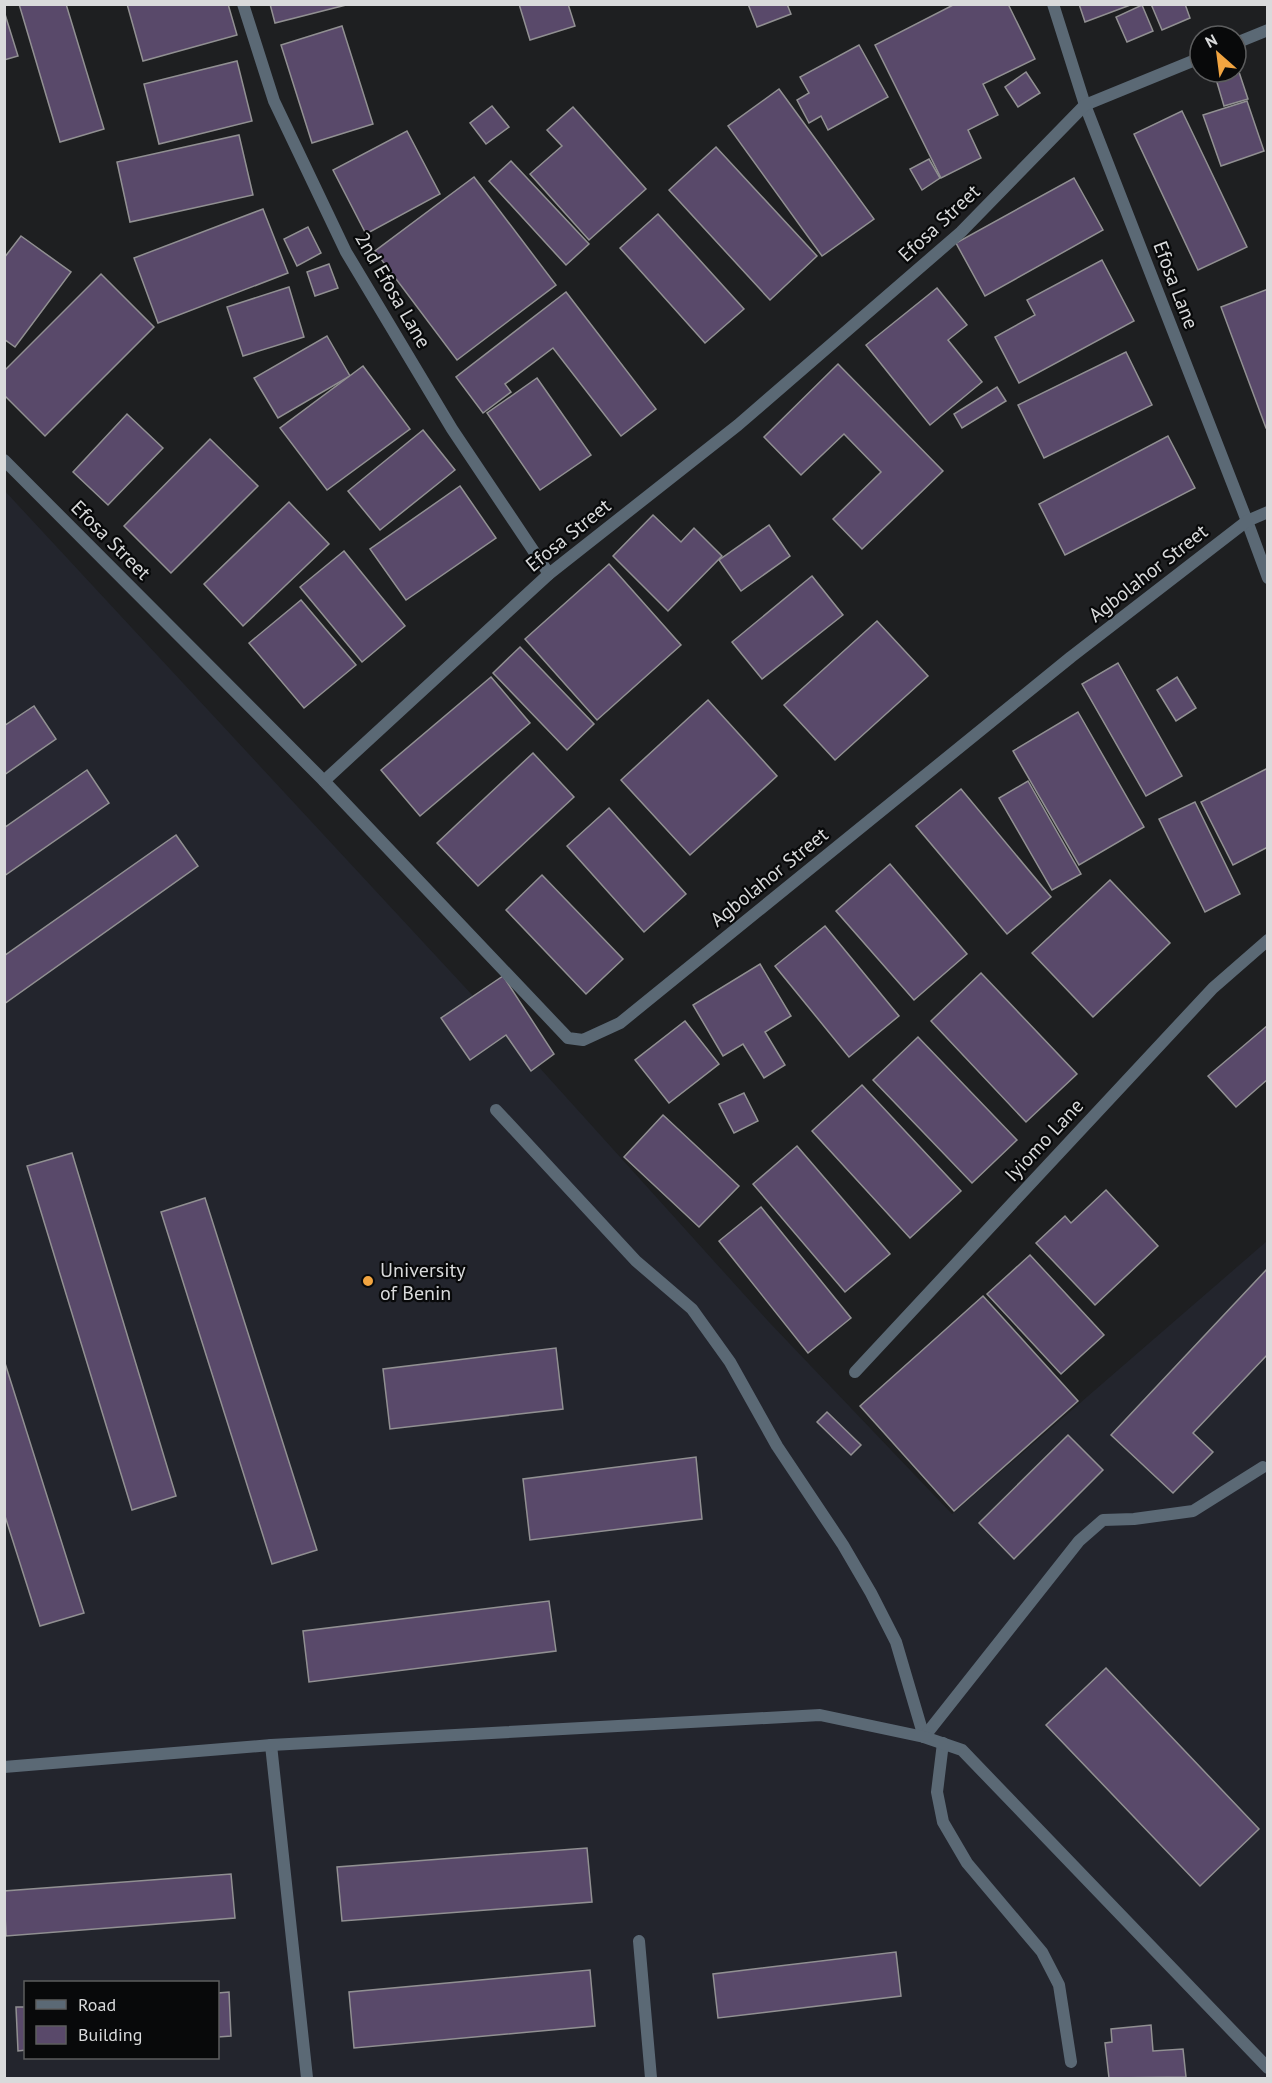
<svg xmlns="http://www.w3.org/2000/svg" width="1272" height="2083" font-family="'PT Sans',sans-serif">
<rect width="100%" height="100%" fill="#1e1f21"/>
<path fill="#23252d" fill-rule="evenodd" d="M4,490L538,1066L768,1321L952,1514L1267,1241V2078H5ZM26,1982H218V2058H26Z"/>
<g fill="#59496a" stroke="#919092" stroke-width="1.5">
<polygon points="19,4 66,4 104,129 60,142"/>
<polygon points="127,4 228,4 237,35 143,61"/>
<polygon points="270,4 350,4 275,23"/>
<polygon points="519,4 568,4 575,26 530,40"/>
<polygon points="748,4 787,4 791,14 757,27"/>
<polygon points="955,4 1008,4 1035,59 983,84 998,115 968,130 981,158 941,178 875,45"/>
<polygon points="1079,4 1133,4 1085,22"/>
<polygon points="1151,4 1185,4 1190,18 1162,30"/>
<polygon points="1142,5 1153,31 1127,42 1116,17"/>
<polygon points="4,11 18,56 4,60"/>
<polygon points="342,26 373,124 312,143 281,45"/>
<polygon points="859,45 888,97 828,130 821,116 809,123 797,100 809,93 800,77"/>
<polygon points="237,61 252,121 159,144 144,84"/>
<polygon points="1026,72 1040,93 1018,107 1005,87"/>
<polygon points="1239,72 1248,99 1224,106 1216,79"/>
<polygon points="779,89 874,219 822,256 728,126"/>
<polygon points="1247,101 1264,151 1221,166 1203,115"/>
<polygon points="492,106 509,127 486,144 470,123"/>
<polygon points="573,107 646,189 589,240 530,174 562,146 547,130"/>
<polygon points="1182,111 1247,247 1198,270 1134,134"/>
<polygon points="407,131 440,194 366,234 333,170"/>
<polygon points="239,135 253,195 130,222 117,162"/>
<polygon points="716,147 817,256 770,300 669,190"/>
<polygon points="929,159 940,178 922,190 910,169"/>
<polygon points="511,161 589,244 566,265 489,181"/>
<polygon points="474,177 556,285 457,360 375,251"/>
<polygon points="1074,178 1103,230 985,296 956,243"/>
<polygon points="263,209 288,273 158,323 134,258"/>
<polygon points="658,214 744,309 705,343 620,248"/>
<polygon points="308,227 321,253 297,266 284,239"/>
<polygon points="21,236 71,272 15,347 4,339 4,258"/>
<polygon points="1102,260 1134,321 1019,383 995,337 1035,315 1027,300"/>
<polygon points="329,264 338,288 315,296 307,272"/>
<polygon points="101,274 154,327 45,436 4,395 4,371"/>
<polygon points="289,287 304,337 243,356 227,307"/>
<polygon points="937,288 967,325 948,340 982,382 930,425 866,345"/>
<polygon points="1268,289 1268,428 1266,428 1221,307"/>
<polygon points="566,292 656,409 621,436 553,348 505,384 511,392 483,413 456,377"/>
<polygon points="327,336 350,376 278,418 254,378"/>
<polygon points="1126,352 1152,405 1044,458 1018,405"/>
<polygon points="838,364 943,471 862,549 833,519 881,472 844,434 801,475 764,437"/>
<polygon points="363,366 410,429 327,490 280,428"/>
<polygon points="537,378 591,455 540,490 487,413"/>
<polygon points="997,387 1006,401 962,428 954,414"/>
<polygon points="127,414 163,448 108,505 73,472"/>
<polygon points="423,430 455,470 380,530 348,491"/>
<polygon points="1168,436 1195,488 1065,555 1039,504"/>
<polygon points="210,439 258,486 171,573 124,526"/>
<polygon points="460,486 496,538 406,600 370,549"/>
<polygon points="289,502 329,544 243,626 204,584"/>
<polygon points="653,515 681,542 694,528 722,556 668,611 613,556"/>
<polygon points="769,525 790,556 741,591 719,560"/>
<polygon points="344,551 405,626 362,662 300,587"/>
<polygon points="609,564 681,645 597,720 525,639"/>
<polygon points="812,576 843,615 762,679 732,642"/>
<polygon points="301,600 356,665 304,708 249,643"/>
<polygon points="877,621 928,676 835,760 784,705"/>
<polygon points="520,647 594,724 567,750 493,673"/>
<polygon points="1118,663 1182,776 1146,796 1082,684"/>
<polygon points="491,677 530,723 420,816 381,770"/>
<polygon points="1177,677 1196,708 1176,721 1157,690"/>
<polygon points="708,700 777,776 690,855 621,780"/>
<polygon points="34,706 56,739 4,775 4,726"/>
<polygon points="1078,712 1144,827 1079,865 1013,751"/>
<polygon points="533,753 574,797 478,886 437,843"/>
<polygon points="1268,768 1268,847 1233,865 1201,802"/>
<polygon points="87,770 109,803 4,876 4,828"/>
<polygon points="1028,781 1081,874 1052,890 999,798"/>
<polygon points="961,789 1051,897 1007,934 916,826"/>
<polygon points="1195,802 1240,894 1205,912 1159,819"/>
<polygon points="609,808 686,894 644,932 567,846"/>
<polygon points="176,835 198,866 4,1004 4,956"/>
<polygon points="890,864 967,954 914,1000 836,911"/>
<polygon points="542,875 623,959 586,994 506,910"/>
<polygon points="1110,880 1170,943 1093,1017 1032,953"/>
<polygon points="825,926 899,1016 849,1057 775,966"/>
<polygon points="760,964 791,1016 765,1032 785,1065 764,1078 743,1044 723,1056 693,1005"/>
<polygon points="981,973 1077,1074 1026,1122 931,1021"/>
<polygon points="503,976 554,1054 531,1071 506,1035 470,1060 441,1018"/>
<polygon points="685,1021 719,1064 669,1103 635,1060"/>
<polygon points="1268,1025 1268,1079 1236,1107 1208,1076"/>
<polygon points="918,1037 1017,1140 972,1183 873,1080"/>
<polygon points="862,1085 961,1191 910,1238 812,1131"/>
<polygon points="744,1093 758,1121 734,1133 719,1104"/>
<polygon points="663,1115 739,1186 699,1227 624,1157"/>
<polygon points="797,1146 890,1254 845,1292 753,1184"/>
<polygon points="72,1153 176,1496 132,1510 27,1166"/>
<polygon points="1106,1190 1158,1246 1095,1305 1036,1243 1065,1216 1071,1223"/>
<polygon points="205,1198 317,1550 272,1564 161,1212"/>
<polygon points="761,1207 851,1318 808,1353 719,1241"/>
<polygon points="1030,1255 1104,1335 1061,1374 987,1294"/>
<polygon points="1268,1268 1268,1354 1193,1433 1213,1452 1173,1493 1111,1435"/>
<polygon points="983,1296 1078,1401 954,1511 860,1406"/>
<polygon points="556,1348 563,1409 390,1429 383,1369"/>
<polygon points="4,1360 84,1613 40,1626 4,1513"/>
<polygon points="827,1412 861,1445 851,1455 817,1422"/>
<polygon points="1068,1435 1103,1470 1014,1559 979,1523"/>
<polygon points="696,1457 702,1519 530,1540 523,1479"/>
<polygon points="549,1601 556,1651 309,1682 303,1631"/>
<polygon points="1106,1668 1259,1829 1200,1886 1046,1725"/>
<polygon points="587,1848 592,1902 342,1921 337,1867"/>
<polygon points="231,1874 235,1918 6,1936 4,1891"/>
<polygon points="896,1952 901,1996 718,2018 713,1974"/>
<polygon points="590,1970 595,2026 354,2048 349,1992"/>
<polygon points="229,1992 231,2036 218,2037 218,1993"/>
<polygon points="16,2007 26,2007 26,2050 18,2051"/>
<polygon points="1151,2025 1153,2051 1183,2049 1186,2077 1109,2078 1105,2043 1112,2042 1111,2029"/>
</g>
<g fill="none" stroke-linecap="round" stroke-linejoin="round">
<g stroke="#5b6975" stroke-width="12">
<polyline points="496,1110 636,1261 692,1309 730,1362 777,1446 843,1545 871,1593 896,1642 924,1737"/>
<polyline points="924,1737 1079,1541 1103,1520 1134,1519 1193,1511 1263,1467"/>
<polyline points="943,1743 937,1792 943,1822 967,1863 1042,1952 1059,1985 1071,2062"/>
<polyline points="271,1745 307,2078"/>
<polyline points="4,1767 271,1745 820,1715 924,1737 962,1750 1268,2068"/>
<polyline points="639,1941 651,2078"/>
</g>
<g stroke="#5b6975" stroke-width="12">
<polyline points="243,4 274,101 346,252 452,429 549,574"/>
<polyline points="1053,4 1085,105 1247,521 1268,578"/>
<polyline points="1236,43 1268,30"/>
<polyline points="4,460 324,781 568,1038 583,1040 620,1023 1071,657 1247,521 1268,512"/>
<polyline points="324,781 549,574 738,425 961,232 1085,105 1200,58"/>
<polyline points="855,1372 1213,988 1268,940"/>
</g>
</g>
<circle fill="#f2a541" stroke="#08090a" stroke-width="2" cx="368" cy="1281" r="6"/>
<g text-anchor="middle" stroke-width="4.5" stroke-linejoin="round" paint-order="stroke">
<g font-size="20" fill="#d9dadb" stroke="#08090a">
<text transform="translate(939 223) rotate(-43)" y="7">Efosa Street</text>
<text transform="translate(1176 285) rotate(69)" y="7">Efosa Lane</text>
<text transform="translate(393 290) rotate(60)" y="7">2nd Efosa Lane</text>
<text transform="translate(568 535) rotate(-39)" y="7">Efosa Street</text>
<text transform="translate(111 540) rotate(45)" y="7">Efosa Street</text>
<text transform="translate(1148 573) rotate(-38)" y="7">Agbolahor Street</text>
<text transform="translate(769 877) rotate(-39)" y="7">Agbolahor Street</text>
<text transform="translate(1044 1140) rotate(-47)" y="7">Iyiomo Lane</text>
</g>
<g font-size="20" fill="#d9dadb" stroke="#08090a" text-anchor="start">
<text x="380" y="1277">University<tspan x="380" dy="23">of Benin</tspan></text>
</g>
</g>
<rect width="1272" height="2083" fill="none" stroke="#d9dadb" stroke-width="12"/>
<rect x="24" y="1981" width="195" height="78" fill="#08090a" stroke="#5c5d5e" stroke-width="1.5"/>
<rect x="36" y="2000" width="30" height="9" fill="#5b6975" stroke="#5c5d5e" stroke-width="1.5"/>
<text x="78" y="2011" font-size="18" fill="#d9dadb">Road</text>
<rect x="36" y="2026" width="30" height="18" fill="#59496a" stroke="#5c5d5e" stroke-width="1.5"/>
<text x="78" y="2041" font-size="18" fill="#d9dadb">Building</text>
<g transform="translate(1218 54) rotate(332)"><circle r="28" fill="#08090a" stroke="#5c5d5e" stroke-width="1.5"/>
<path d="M0-4.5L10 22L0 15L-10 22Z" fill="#f2a541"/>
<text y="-9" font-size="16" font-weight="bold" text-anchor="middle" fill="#d9dadb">N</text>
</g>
</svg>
